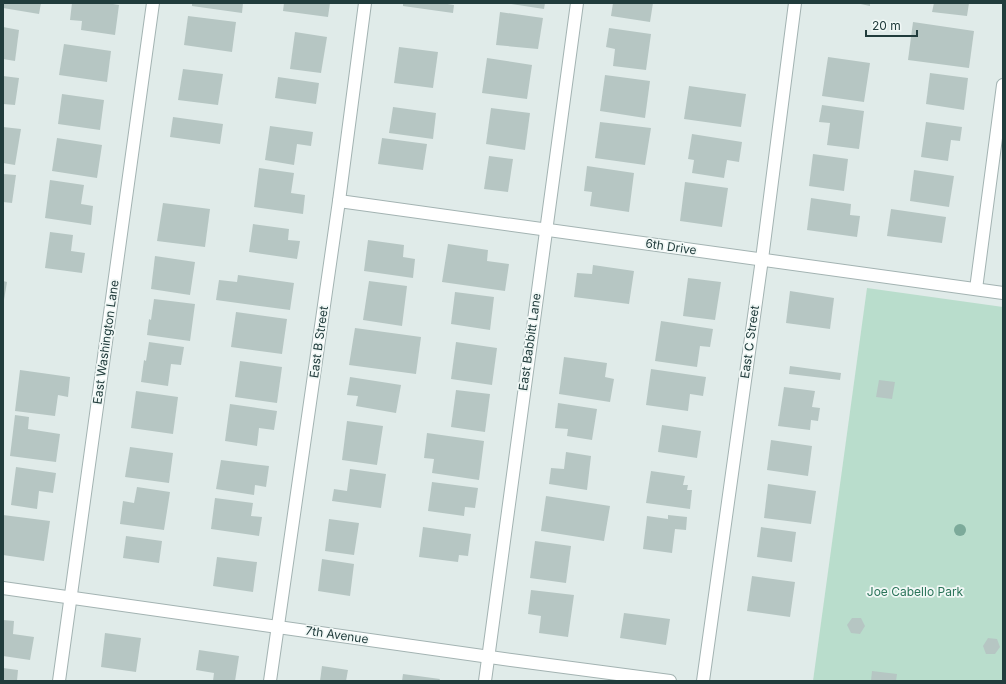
<svg xmlns="http://www.w3.org/2000/svg" width="1006" height="684" font-family="Inter,sans-serif">
<rect width="100%" height="100%" fill="#e0ebe9"/>
<polygon fill="#b9ddcc" points="867,288 1003,307 1003,681 813,681"/>
<g fill="#b6c6c3">
<polygon points="3,3 41,3 39,14 3,8"/>
<polygon points="72,3 107,3 119,5 115,35 81,30 82,21 70,20"/>
<polygon points="192,3 243,3 242,13 192,6"/>
<polygon points="284,3 330,3 328,17 283,11"/>
<polygon points="403,3 441,3 454,5 453,13 403,6"/>
<polygon points="505,3 545,3 544,9"/>
<polygon points="613,3 653,3 650,22 611,16"/>
<polygon points="856,3 870,3 870,6"/>
<polygon points="934,3 969,3 967,16 932,12"/>
<polygon points="500,12 543,18 538,49 496,45"/>
<polygon points="188,16 236,22 232,52 184,45"/>
<polygon points="913,22 974,31 969,68 908,60"/>
<polygon points="3,27 19,30 15,61 3,59"/>
<polygon points="609,28 651,34 646,70 613,66 615,49 606,47"/>
<polygon points="295,32 327,37 321,73 290,69"/>
<polygon points="64,44 111,51 107,82 59,75"/>
<polygon points="399,47 438,52 433,88 394,83"/>
<polygon points="828,57 870,63 864,102 822,96"/>
<polygon points="487,58 532,65 527,99 482,93"/>
<polygon points="183,69 223,74 218,105 178,100"/>
<polygon points="930,73 968,78 964,110 926,104"/>
<polygon points="605,75 650,81 645,118 600,111"/>
<polygon points="3,76 19,78 15,105 3,104"/>
<polygon points="278,77 319,83 316,104 275,98"/>
<polygon points="689,86 746,94 741,127 684,119"/>
<polygon points="62,94 104,100 100,130 58,124"/>
<polygon points="822,105 864,111 859,149 827,145 830,123 819,122"/>
<polygon points="393,107 436,113 433,139 389,133"/>
<polygon points="491,108 530,113 525,150 486,144"/>
<polygon points="173,117 223,124 220,144 170,137"/>
<polygon points="600,122 651,128 645,165 595,158"/>
<polygon points="926,122 962,127 960,141 951,140 948,161 921,157"/>
<polygon points="270,126 313,132 311,146 297,144 294,165 265,160"/>
<polygon points="3,127 21,129 15,165 3,163"/>
<polygon points="692,134 742,142 739,162 727,160 724,178 692,173 694,160 688,159"/>
<polygon points="57,138 102,145 97,178 52,171"/>
<polygon points="382,138 427,144 423,170 378,164"/>
<polygon points="813,154 848,159 844,191 809,186"/>
<polygon points="489,156 513,159 508,192 484,189"/>
<polygon points="587,166 634,173 629,212 590,206 592,192 584,191"/>
<polygon points="259,168 294,173 291,193 305,195 303,214 254,207"/>
<polygon points="914,170 954,176 949,207 910,201"/>
<polygon points="3,174 16,175 12,203 3,202"/>
<polygon points="50,180 84,185 81,204 93,206 91,225 45,218"/>
<polygon points="685,182 728,188 722,227 680,221"/>
<polygon points="811,198 851,204 850,215 860,216 857,237 807,230"/>
<polygon points="163,203 210,209 205,247 157,241"/>
<polygon points="891,209 946,217 942,243 887,236"/>
<polygon points="253,224 289,229 288,240 300,241 297,259 249,252"/>
<polygon points="50,232 73,235 71,251 85,253 82,273 45,268"/>
<polygon points="368,240 404,245 403,257 415,259 413,278 364,271"/>
<polygon points="448,244 488,250 487,261 509,264 505,291 442,282"/>
<polygon points="155,256 195,262 190,295 151,289"/>
<polygon points="593,265 634,271 629,304 574,297 577,273 592,274"/>
<polygon points="238,275 294,283 290,310 216,300 219,280 237,282"/>
<polygon points="688,278 721,282 715,320 683,316"/>
<polygon points="3,281 7,282 4,300 3,300"/>
<polygon points="369,281 407,286 402,326 363,320"/>
<polygon points="790,291 834,298 830,329 786,323"/>
<polygon points="455,292 494,297 490,330 451,324"/>
<polygon points="154,299 195,304 190,341 147,335 149,319 151,320"/>
<polygon points="236,312 287,319 282,354 231,347"/>
<polygon points="661,321 713,329 710,347 700,346 697,367 655,361"/>
<polygon points="355,328 421,337 416,374 349,365"/>
<polygon points="149,342 184,347 181,365 171,364 168,386 141,382 144,360 146,361"/>
<polygon points="456,342 497,348 492,385 451,379"/>
<polygon points="564,357 607,363 605,377 614,379 610,402 559,394"/>
<polygon points="240,361 282,367 277,403 235,397"/>
<polygon points="790,366 841,373 840,380 789,374"/>
<polygon points="651,369 706,377 703,396 690,394 688,411 646,405"/>
<polygon points="20,370 70,377 68,397 58,395 55,416 15,411"/>
<polygon points="350,377 401,385 396,413 356,406 358,396 347,395"/>
<polygon points="879,380 895,382 892,399 876,397"/>
<polygon points="784,387 815,391 812,407 820,408 818,421 811,420 810,430 778,426"/>
<polygon points="456,390 490,394 485,432 451,427"/>
<polygon points="136,391 178,397 173,434 131,428"/>
<polygon points="558,403 597,409 592,440 567,436 568,429 555,428"/>
<polygon points="230,404 277,411 274,430 259,428 257,446 225,441"/>
<polygon points="15,415 29,417 28,429 60,434 56,462 10,456"/>
<polygon points="347,421 383,426 377,465 342,460"/>
<polygon points="662,425 701,431 697,458 658,452"/>
<polygon points="427,433 484,441 479,480 432,473 434,459 424,458"/>
<polygon points="771,440 812,446 808,476 767,470"/>
<polygon points="130,447 173,453 169,483 125,477"/>
<polygon points="566,452 591,456 587,490 549,484 551,468 564,469"/>
<polygon points="221,460 269,466 266,487 255,485 254,495 216,489"/>
<polygon points="16,467 56,473 53,493 39,491 37,509 11,505"/>
<polygon points="350,469 386,474 381,508 332,501 334,489 347,491"/>
<polygon points="651,471 685,476 683,485 688,485 687,490 692,490 690,509 646,503"/>
<polygon points="432,482 478,488 475,508 465,507 464,516 428,511"/>
<polygon points="768,484 816,491 811,524 764,518"/>
<polygon points="137,487 170,492 164,530 120,524 123,501 134,503"/>
<polygon points="546,496 610,506 604,541 541,531"/>
<polygon points="215,498 253,503 251,516 262,517 259,536 211,529"/>
<polygon points="3,515 50,521 44,561 3,555"/>
<polygon points="668,515 687,517 686,530 675,529 672,553 643,549 647,516 668,519"/>
<polygon points="329,519 359,523 354,555 325,551"/>
<polygon points="423,527 471,534 468,556 459,555 458,562 419,557"/>
<polygon points="761,527 796,532 792,562 757,557"/>
<polygon points="126,536 162,541 159,563 123,558"/>
<polygon points="535,541 571,546 566,583 530,578"/>
<polygon points="217,557 257,562 253,592 213,586"/>
<polygon points="322,559 354,564 350,596 318,591"/>
<polygon points="752,576 795,582 790,617 747,611"/>
<polygon points="531,590 574,595 568,637 539,633 541,616 528,614"/>
<polygon points="624,613 670,619 666,645 620,638"/>
<polygon points="852,618 861,618 865,626 860,634 851,633 847,625"/>
<polygon points="3,620 14,621 13,634 34,637 30,660 3,656"/>
<polygon points="105,633 141,638 136,672 101,667"/>
<polygon points="988,638 997,639 1000,647 995,654 986,654 983,646"/>
<polygon points="199,650 239,656 235,681 213,681 214,673 196,670"/>
<polygon points="322,666 348,670 346,681 320,681"/>
<polygon points="3,668 18,670 17,681 3,681"/>
<polygon points="872,671 897,674 896,681 871,681"/>
<polygon points="403,674 440,679 439,681 402,681"/>
</g>
<g fill="none" stroke-linecap="round" stroke-linejoin="round">
<g stroke="#a3b3b2" stroke-width="14">
<g id="street">
<polyline points="339,201 1003,293"/>
<polyline points="976,289 1003,85"/>
<polyline points="3,588 511,660 670,681"/>
<polyline points="59,681 153,3"/>
<polyline points="270,681 339,201 365,3"/>
<polyline points="485,681 577,3"/>
<polyline points="703,681 762,259 795,3"/>
</g>
</g>
<use href="#street" stroke="#fff" stroke-width="12"/>
</g>
<circle fill="#7caa9a" cx="960" cy="530" r="6"/>
<g text-anchor="middle" stroke-width="3.5" stroke-linejoin="round" paint-order="stroke">
<g font-size="12" fill="#213c3c" stroke="#f1f8f6">
<text transform="translate(671 247) rotate(8)" y="4">6th Drive</text>
<text transform="translate(106 342) rotate(-82)" y="4">East Washington Lane</text>
<text transform="translate(319 342) rotate(-82)" y="4">East B Street</text>
<text transform="translate(530 342) rotate(-82)" y="4">East Babbitt Lane</text>
<text transform="translate(750 342) rotate(-82)" y="4">East C Street</text>
<text transform="translate(337 635) rotate(8)" y="4">7th Avenue</text>
</g>
<g font-size="12" fill="#2a7459" stroke="#f1f8f6">
<text x="915" y="596">Joe Cabello Park</text>
</g>
</g>
<rect width="1006" height="684" fill="none" stroke="#213c3c" stroke-width="8"/>
<path d="M866 30v6h51v-6" fill="none" stroke="#213c3c" stroke-width="2"/>
<text x="872" y="30" font-size="12" fill="#213c3c" stroke="#f1f8f6" stroke-width="3" paint-order="stroke">20 m</text>
</svg>
